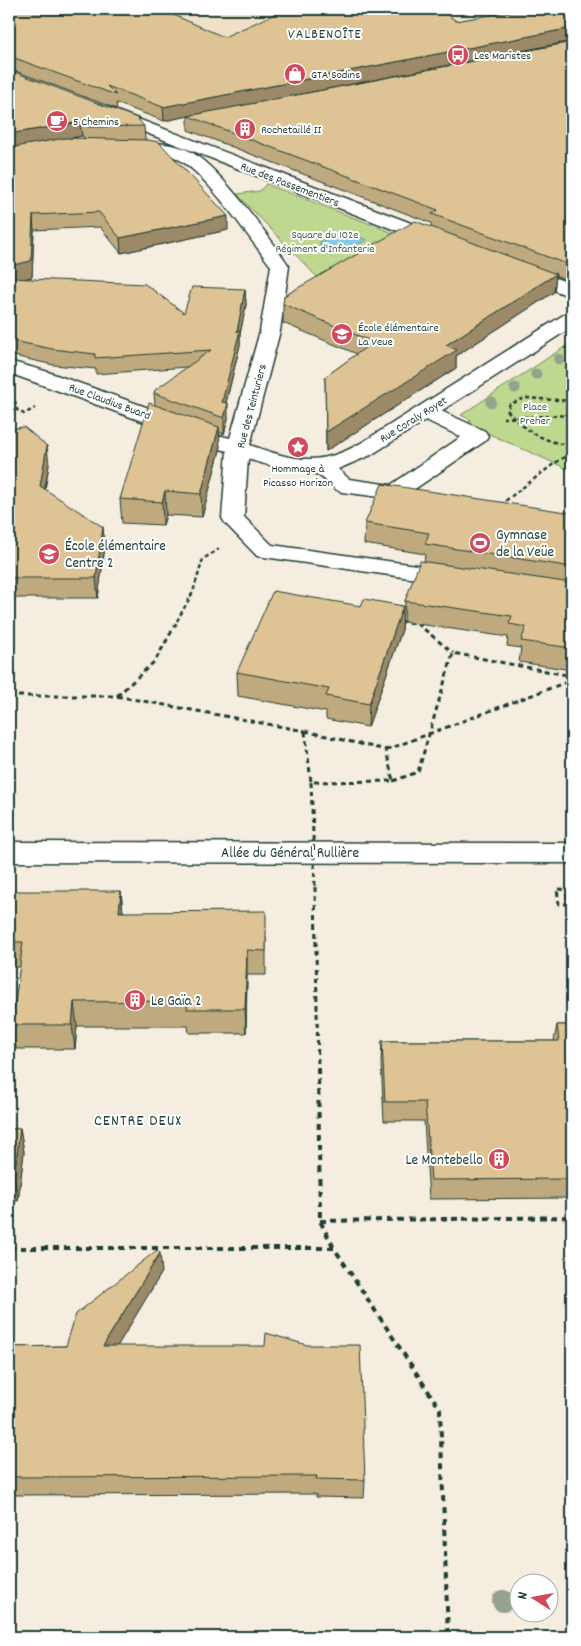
<svg xmlns="http://www.w3.org/2000/svg" width="581" height="1646" font-family="Dekko,sans-serif">
<rect width="100%" height="100%" fill="#f5eddf"/>
<filter id="ink" filterUnits="userSpaceOnUse"><feTurbulence type="fractalNoise" baseFrequency=".02" numOctaves="2"/><feDisplacementMap in="SourceGraphic" scale="10" xChannelSelector="R" yChannelSelector="G"/><feConvolveMatrix kernelMatrix="1 2 1 2 8 2 1 2 1" color-interpolation-filters="sRGB"/></filter>
<g filter="url(#ink)">
<polygon fill="#eee1c8" points="85,9 572,9 572,30 209,70"/>
<g fill="#bfd88f" stroke="#6f8a62">
<polygon points="266,184 412,240 317,277 237,194 260,191"/>
<polygon points="572,342 572,471 467,424 471,420 461,415"/>
</g>
<polygon fill="#87cbe9" stroke="#5d92a1" points="337,234 353,235 367,240 331,256 320,250 320,242"/>
<g fill="none" stroke-linecap="round" stroke-linejoin="round">
<g stroke="#1f3d34" stroke-width="3">
<g id="minor">
<polygon points="109,108 445,236 447,240 445,244 431,244 103,116 101,113 103,110"/>
<path d="M129,143C150,143 174,141 193,153C224,173 267,234 289,266L280,331L250,445C297,462 322,467 366,440L565,314L572,312V327L441,411L485,431L488,436L485,441L403,497L395,499L342,492C330,489 324,475 313,473C291,469 270,467 248,459L244,517L272,545L452,570L460,572L464,577L460,582L452,584L257,556L225,523L222,518L227,451L214,447L211,442L214,437L222,436L230,438L260,331L271,266C247,236 212,180 180,160C163,149 141,156 123,152L120,148L123,144ZM426,420L461,437L391,485L349,479L338,469L371,455Z"/>
<polygon points="520,265 572,284 572,297 513,275 511,271 513,267"/>
<polygon points="9,361 45,371 188,422 191,427 188,432 180,433 172,432 9,373"/>
<polygon points="9,842 572,843 572,863 9,862"/>
</g>
</g>
<g stroke="#1f3d34" stroke-width="2.5" stroke-dasharray="4 3" stroke-linecap="butt">
<polyline points="15,401 17,410 24,414 35,408"/>
<path d="M572,401L525,398L510,404L507,410C524,431 545,442 572,446"/>
<polyline points="503,418 572,415"/>
<polyline points="500,505 555,463 572,453"/>
<polyline points="177,621 193,592 203,559 219,549"/>
</g>
<g stroke="#1f3d34" stroke-width="3" stroke-dasharray="5 4" stroke-linecap="butt">
<polyline points="399,621 419,625 453,653"/>
<polyline points="9,696 116,696 305,731"/>
<polyline points="117,696 155,661 178,620"/>
<polygon points="305,731 386,750 393,781 311,782"/>
<polyline points="386,750 572,680"/>
<polyline points="393,781 418,772 453,653 572,676"/>
<polyline points="315,887 318,1070"/>
<polyline points="567,894 568,904 559,904 557,889 572,890"/>
</g>
<g stroke="#1f3d34" stroke-width="4" stroke-dasharray="6 5" stroke-linecap="butt">
<polyline points="318,1068 320,1221 334,1248"/>
<polyline points="320,1221 572,1217"/>
<polyline points="9,1248 334,1248 440,1409 448,1637"/>
</g>
<use href="#minor" fill="#fff" fill-rule="evenodd"/>
<polyline stroke="#1f3d34" stroke-width="3" stroke-dasharray="5 4" stroke-linecap="butt" points="311,782 315,887"/>
</g>
<g fill="#95a28e">
<circle cx="559" cy="359" r="5.5"/>
<circle cx="536" cy="374" r="5.5"/>
<circle cx="515" cy="388" r="5.5"/>
<circle cx="491" cy="402" r="5.5"/>
<circle cx="503" cy="1601" r="11"/>
</g>
<g fill="#bfa97f" stroke="#1f3d34" fill-rule="evenodd">
<path d="M9,9L224,37L456,21L572,9V280L571,281L556,276L554,292L456,356V368L326,451L325,377L357,354L283,323V304L431,227V223L188,130V116L164,121L116,103L117,109L10,69L9,70L144,126L145,139L228,230L121,253L100,227L34,230L32,277L24,278L184,313L245,289L246,305L240,334V345L226,403L228,419L224,434L219,432L220,450L202,517L166,515L163,525L122,523L120,499L155,405L154,393L187,367L96,374V369L54,365L9,355ZM572,41V42L299,95ZM82,136L86,139H68Z"/>
<polygon points="9,429 49,465 45,490 105,546 98,598 9,598"/>
<polygon points="572,513 572,670 519,662 521,648 507,646 508,637 404,622 405,601 424,562 425,554 364,544 365,523"/>
<polygon points="361,606 403,606 402,630 368,727 326,719 326,712 238,696 237,672"/>
<polygon points="121,891 123,912 266,936 266,975 247,975 246,1033 189,1033 188,1026 77,1026 75,1049 16,1049 12,1025 20,967 9,967 9,909"/>
<polygon points="557,1025 572,1025 572,1198 429,1199 424,1121 384,1121 381,1061 382,1041 554,1041"/>
<polygon points="9,1123 10,1129 20,1128 24,1152 18,1201 9,1201"/>
<polygon points="572,1255 572,1312 568,1276"/>
<polygon points="162,1272 117,1346 365,1480 364,1498 316,1497 316,1494 9,1495 9,1347 66,1346"/>
</g>
<g fill="#9b8968" stroke="#1f3d34">
<polygon points="572,28 572,41 164,121 163,107"/>
<polygon points="80,122 82,136 9,149 9,134"/>
<polygon points="33,215 34,230 32,277 9,282 9,266"/>
<polygon points="228,216 228,230 121,253 120,238"/>
<polygon points="572,267 572,280 571,281"/>
<polygon points="556,274 554,292 456,356 456,368 326,451 326,432 446,345"/>
<polygon points="245,289 246,305 240,334 240,345 222,418 222,402 237,332"/>
<polygon points="228,403 228,419 224,434 224,418"/>
<polygon points="219,427 220,450 202,517 201,494"/>
<polygon points="47,446 49,465 42,505 40,486"/>
<polygon points="165,491 166,515 163,525 162,502"/>
<polygon points="103,527 105,546 98,598 96,578"/>
<polygon points="403,606 402,630 368,727 369,704"/>
<polygon points="121,891 123,915 119,912"/>
<polygon points="247,950 247,975 246,1033 245,1009"/>
<polygon points="74,1002 77,1026 75,1049 72,1025"/>
<polygon points="10,1047 15,1071 9,1120 9,1060"/>
<polygon points="20,1128 24,1152 18,1201 14,1177"/>
<polygon points="160,1253 162,1272 106,1365 103,1346"/>
</g>
<g fill="#dec494" stroke="#1f3d34">
<polygon points="9,9 160,9 224,37 286,9 440,9 456,21 525,9 572,9 572,28 163,107 107,86 116,95 9,56"/>
<polygon points="572,42 572,266 432,214 438,210 188,116"/>
<polygon points="9,70 137,118 144,126 89,127 80,122 9,134"/>
<polygon points="65,138 148,140 159,142 228,216 120,238 99,212 33,215 31,261 9,266 9,148"/>
<polygon points="415,221 556,274 446,345 457,350 326,432 325,377 373,342 283,304 284,296"/>
<polygon points="9,278 145,284 184,313 192,287 245,289 237,332 240,330 222,402 228,403 224,418 154,393 155,390 211,350 95,358 95,354 52,349 9,340"/>
<polygon points="149,403 219,427 201,494 165,491 162,502 120,499"/>
<polygon points="24,427 47,446 40,486 103,527 96,578 9,578 9,429"/>
<polygon points="382,484 572,513 572,567 425,544 429,533 365,523"/>
<polygon points="420,561 572,583 572,648 521,641 526,627 509,624 512,616 405,601"/>
<polygon points="273,591 361,606 364,599 403,606 369,704 326,696 329,689 237,672"/>
<polygon points="11,891 121,891 119,912 266,911 266,951 247,950 245,1009 187,1009 188,1001 74,1002 72,1025 12,1025 23,942 9,942 9,909"/>
<polygon points="557,1025 572,1025 572,1179 431,1180 425,1102 385,1102 382,1041 559,1041"/>
<polygon points="9,1047 10,1047 9,1060"/>
<polygon points="20,1128 14,1177 9,1177 9,1129"/>
<polygon points="157,1250 160,1253 103,1346 265,1346 266,1333 307,1345 360,1345 365,1480 316,1479 317,1476 9,1477 9,1347 66,1346 76,1314"/>
</g>
</g>
<defs>
<g id="bus-disc" transform="scale(1.125)"><circle r="9.5" fill="#d1495b" stroke="#fff"/><path d="M-5-6H5V4H4V6H2V4H-2V6H-4V4H-5ZM-3.5-4V0h7V-4ZM-3.5 1.2v1.5H-2V1.2ZM2 1.2v1.5H3.5V1.2Z" fill="#fff"/></g>
<g id="shop-disc" transform="scale(1.125)"><circle r="9.5" fill="#d1495b" stroke="#fff"/><path d="M-5-2.5h2.3a2.7 3.5 0 0 1 5.4 0H5L5.5 6h-11ZM-1.5-2.5h3a1.5 2.3 0 0 0-3 0Z" fill="#fff"/></g>
<g id="cafe-disc" transform="scale(1.125)"><circle r="9.5" fill="#d1495b" stroke="#fff"/><path d="M-5.5-4.5H6V0H3Q3 3.5 0 3.5H-2.5Q-5.5 3.5-5.5 0ZM3-3.2v2h1.7v-2ZM-6 4.5H4V6H-6Z" fill="#fff"/></g>
<g id="building-disc" transform="scale(1.125)"><circle r="9.5" fill="#d1495b" stroke="#fff"/><path d="M-4-6H4V6H1V3H-1V6H-4ZM-2.5-4.3h1.7v1.8h-1.7ZM.8-4.3h1.7v1.8H.8ZM-2.5-1h1.7V.8h-1.7ZM.8-1h1.7V.8H.8Z" fill="#fff"/></g>
<g id="school-disc" transform="scale(1.125)"><circle r="9.5" fill="#d1495b" stroke="#fff"/><path d="M0-5L7-2L0 1L-7-2ZM-4 1L0 2.5L4 1V4Q0 6-4 4Z" fill="#fff"/></g>
<g id="sight-disc" transform="scale(1.125)"><circle r="9.5" fill="#d1495b" stroke="#fff"/><path d="M0-6L1.8-2.2L6-1.7L2.9 1.2L3.7 5.4L0 3.3L-3.7 5.4L-2.9 1.2L-6-1.7L-1.8-2.2Z" fill="#fff"/></g>
<g id="stadium-disc" transform="scale(1.125)"><circle r="9.5" fill="#d1495b" stroke="#fff"/><path d="M0-5a6.5 5 0 1 0 0 10a6.5 5 0 1 0 0-10ZM-3.5-1.8h7v3.6h-7Z" fill="#fff"/></g>
</defs>
<g fill-rule="evenodd">
<use href="#bus-disc" x="458" y="55"/>
<use href="#shop-disc" x="295" y="74"/>
<use href="#cafe-disc" x="57" y="121"/>
<use href="#building-disc" x="245" y="129"/>
<use href="#school-disc" x="342" y="334"/>
<use href="#sight-disc" x="298" y="447"/>
<use href="#stadium-disc" x="480" y="543"/>
<use href="#school-disc" x="49" y="554"/>
<use href="#building-disc" x="135" y="1000"/>
<use href="#building-disc" x="499" y="1159"/>
</g>
<g text-anchor="middle" stroke-width="4" stroke-linejoin="round" paint-order="stroke">
<g font-size="12" fill="#1f3d34" stroke="#fff" text-anchor="start">
<text x="474" y="59">Les Maristes</text>
<text x="311" y="78">GTA Sodins</text>
<text x="73" y="125">5 Chemins</text>
<text x="261" y="133">Rochetaillé II</text>
<text x="358" y="331">École élémentaire<tspan x="358" dy="14">La Veue</tspan></text>
<text x="298" y="472" text-anchor="middle">Hommage à<tspan x="298" dy="14">Picasso Horizon</tspan></text>
</g>
<g font-size="12" fill="#1f3d34" stroke="#fff">
<text transform="translate(290 184) rotate(21)" y="4">Rue des Passementiers</text>
<text transform="translate(110 401) rotate(20)" y="4">Rue Claudius Buard</text>
<text transform="translate(251 406) rotate(-75)" y="4">Rue des Teinturiers</text>
<text transform="translate(413 419) rotate(-32)" y="4">Rue Coraly Royet</text>
</g>
<g font-size="12" fill="#47644b" stroke="#fff">
<text x="325" y="238">Square du 102e<tspan x="325" dy="14">Régiment d'Infanterie</tspan></text>
<text x="535" y="410">Place<tspan x="535" dy="14">Preher</tspan></text>
</g>
<g font-size="14" letter-spacing="1" fill="#1f3d34" stroke="#fff">
<text x="325" y="38">VALBENOÎTE</text>
</g>
<g font-size="15" fill="#1f3d34" stroke="#fff" text-anchor="start">
<text x="496" y="539">Gymnase<tspan x="496" dy="17">de la Veüe</tspan></text>
<text x="65" y="550">École élémentaire<tspan x="65" dy="17">Centre 2</tspan></text>
<text x="151" y="1005">Le Gaïa 2</text>
<text x="483" y="1164" text-anchor="end">Le Montebello</text>
</g>
<g font-size="15" fill="#1f3d34" stroke="#fff">
<text x="290" y="857">Allée du Général Rullière</text>
</g>
<g font-size="16" letter-spacing="1" fill="#1f3d34" stroke="#fff">
<text x="138" y="1125">CENTRE DEUX</text>
</g>
</g>
<rect width="581" height="1646" fill="none" stroke="#fff" stroke-width="30"/>
<rect x="15" y="15" width="551" height="1616" fill="none" stroke="#1f3d34" stroke-width="2" filter="url(#ink)"/>
<g transform="translate(534 1598) rotate(281)"><circle r="24" fill="#ffffff" stroke="#a5b1ae"/>
<path d="M0-4L9 19L0 12L-9 19Z" fill="#d1495b"/>
<text y="-8" font-size="14" font-weight="bold" text-anchor="middle" fill="#1f3d34">N</text>
</g>
</svg>
